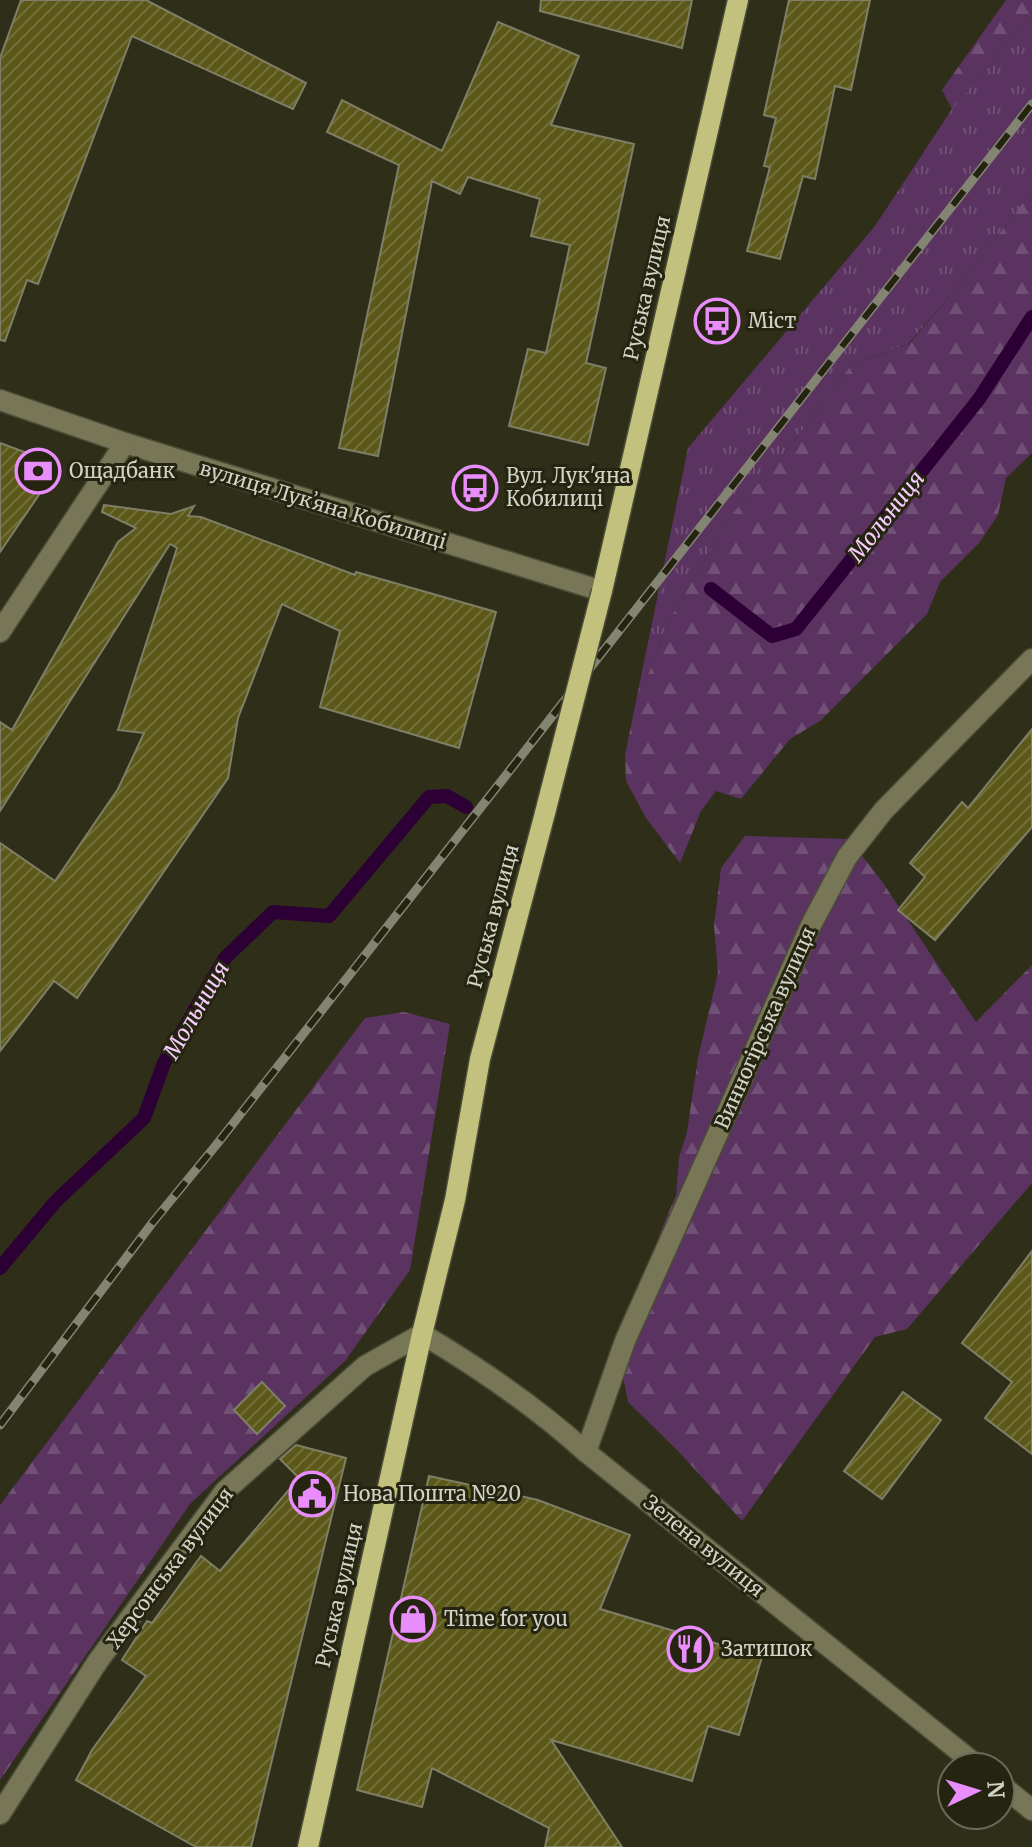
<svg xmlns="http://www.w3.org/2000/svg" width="1032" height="1847" font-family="Merriweather,serif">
<defs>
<pattern id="grass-tufts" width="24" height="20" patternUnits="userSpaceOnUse" patternTransform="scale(2)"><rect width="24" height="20" fill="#5a3361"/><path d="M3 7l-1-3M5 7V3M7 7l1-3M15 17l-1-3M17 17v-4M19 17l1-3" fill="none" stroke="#715076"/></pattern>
<pattern id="forest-firs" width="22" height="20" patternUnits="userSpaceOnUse" patternTransform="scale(2)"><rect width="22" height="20" fill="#5a3361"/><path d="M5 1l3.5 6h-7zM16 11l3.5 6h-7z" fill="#715076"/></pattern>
<pattern id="building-hatch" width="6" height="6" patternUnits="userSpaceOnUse" patternTransform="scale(2)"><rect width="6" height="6" fill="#5b5819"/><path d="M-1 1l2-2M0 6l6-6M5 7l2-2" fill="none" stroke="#726f39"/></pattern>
</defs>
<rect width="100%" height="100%" fill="#2f2e19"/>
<polygon fill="url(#grass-tufts)" points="1032,12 1032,191 961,283 908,344 852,364 790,446 733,513 668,622 650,670 637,696 688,448 875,226 952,109"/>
<g fill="url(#forest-firs)">
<polygon points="1006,0 1032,0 1032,12 952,109 942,90"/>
<polygon points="1032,191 1032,453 1006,478 998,515 979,543 940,582 927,614 820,721 790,739 741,799 716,791 701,811 680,863 646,818 626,781 625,755 637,696 650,670 668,622 733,513 790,446 852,364 909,344 961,283"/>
<polygon points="745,836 849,839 881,880 976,1022 1032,965 1032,1183 907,1329 875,1337 742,1521 678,1451 628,1402 620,1361 642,1302 658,1238 676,1195 679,1158 687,1132 698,1058 718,973 714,926 721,868"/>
<polygon points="404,1012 450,1024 410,1270 345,1361 190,1504 0,1780 0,1505 365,1018"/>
</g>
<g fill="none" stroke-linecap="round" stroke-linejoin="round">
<g stroke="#2d0035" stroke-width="14">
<polyline points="711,589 772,636 796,629 979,399 1032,317"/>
<polyline points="0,1268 56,1201 144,1118 164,1063 225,958 273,912 329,916 429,797 447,796 466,807"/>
</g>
</g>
<g fill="url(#building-hatch)" stroke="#7f7f67" stroke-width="2">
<polygon points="21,0 146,0 306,83 293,109 132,36 38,284 27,280 5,341 0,340 0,58"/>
<polygon points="541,0 692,0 682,48 540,11"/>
<polygon points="789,0 870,0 851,90 835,86 815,179 803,176 780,259 747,251 770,167 764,166 776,118 764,115"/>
<polygon points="498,22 579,56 551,125 634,144 586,363 606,368 588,445 509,426 528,349 546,353 570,245 531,236 540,199 468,177 460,194 432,181 378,456 339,448 399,165 327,132 342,100 442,151"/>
<polygon points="0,443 46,460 51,477 0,552"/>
<polygon points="104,505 171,514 194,506 188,516 201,517 355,575 356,572 496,612 459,748 320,707 340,631 282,604 238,718 228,778 77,998 54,981 0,1051 0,843 55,881 118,789 144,733 118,730 177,548 170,544 0,811 0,722 12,730 118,542 136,528 102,512"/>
<polygon points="1032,729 1032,827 935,940 898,910 925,877 910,863 962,802 968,808"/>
<polygon points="1032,1251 1032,1454 985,1418 1012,1382 962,1343"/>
<polygon points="262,1382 285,1406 257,1434 234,1410"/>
<polygon points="903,1392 941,1420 882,1499 844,1471"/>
<polygon points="296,1445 346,1458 270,1768 251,1847 196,1847 76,1780 92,1750 146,1676 122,1660 147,1621 152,1623 201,1556 220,1571 299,1478 280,1459"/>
<polygon points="429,1476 538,1500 630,1535 600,1609 762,1657 739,1735 708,1726 692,1781 551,1740 622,1847 545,1847 549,1828 432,1768 422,1807 357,1790"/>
</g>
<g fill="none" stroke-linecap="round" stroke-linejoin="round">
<g stroke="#4c4c38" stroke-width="23">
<g id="minor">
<polyline points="0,400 125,443 602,591"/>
<polyline points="0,632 125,443"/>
<polyline points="586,1452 625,1341 811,925 847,857 884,810 1032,659"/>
<polyline points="1000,1784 1032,1810"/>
<path d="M0,1814L98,1661L225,1491L365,1366L422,1334C481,1369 535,1406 586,1452L979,1767"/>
</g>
</g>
<g stroke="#4c4c38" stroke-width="23">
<g id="major">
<polyline points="602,591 738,0"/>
<polyline points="308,1847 422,1334 455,1200 480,1059 545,813"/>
</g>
</g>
<use href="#minor" stroke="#777757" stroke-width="20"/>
<use href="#major" stroke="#c2c17d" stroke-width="20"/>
<g stroke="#848473" stroke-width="9">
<polyline id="rail" points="0,1425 153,1222 217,1144 1032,104"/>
</g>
<use href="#rail" stroke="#252410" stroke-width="6" stroke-dasharray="18" stroke-linecap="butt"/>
<g stroke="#4c4c38" stroke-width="23" stroke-linecap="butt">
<polyline id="major-bridge" points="545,813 602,591"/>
</g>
<use href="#major-bridge" stroke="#c2c17d" stroke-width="20"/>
</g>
<defs>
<g id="bus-ring" transform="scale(2.3)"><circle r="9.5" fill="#252410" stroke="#ea8dfc" stroke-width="1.5"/><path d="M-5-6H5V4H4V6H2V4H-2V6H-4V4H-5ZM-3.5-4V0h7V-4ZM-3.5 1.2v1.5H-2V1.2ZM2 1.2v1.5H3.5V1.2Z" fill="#ea8dfc"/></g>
<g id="bank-ring" transform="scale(2.3)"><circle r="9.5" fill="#252410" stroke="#ea8dfc" stroke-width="1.5"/><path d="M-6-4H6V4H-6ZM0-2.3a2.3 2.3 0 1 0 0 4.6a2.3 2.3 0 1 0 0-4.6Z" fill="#ea8dfc"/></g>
<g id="civic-ring" transform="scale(2.3)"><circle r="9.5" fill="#252410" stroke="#ea8dfc" stroke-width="1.5"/><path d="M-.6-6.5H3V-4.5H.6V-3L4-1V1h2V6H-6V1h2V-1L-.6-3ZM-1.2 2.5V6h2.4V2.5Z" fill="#ea8dfc"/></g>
<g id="shop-ring" transform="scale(2.3)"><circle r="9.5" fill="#252410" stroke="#ea8dfc" stroke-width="1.5"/><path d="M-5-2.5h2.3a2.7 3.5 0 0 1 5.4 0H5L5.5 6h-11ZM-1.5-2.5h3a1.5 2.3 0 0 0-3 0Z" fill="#ea8dfc"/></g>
<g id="restaurant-ring" transform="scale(2.3)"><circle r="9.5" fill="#252410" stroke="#ea8dfc" stroke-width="1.5"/><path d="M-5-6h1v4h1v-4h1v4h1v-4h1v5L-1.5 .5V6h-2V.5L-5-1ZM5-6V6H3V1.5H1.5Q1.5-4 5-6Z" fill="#ea8dfc"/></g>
</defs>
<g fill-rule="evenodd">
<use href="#bus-ring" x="717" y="321"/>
<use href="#bank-ring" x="38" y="471"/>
<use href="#bus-ring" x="475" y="488"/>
<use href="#civic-ring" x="312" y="1494"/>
<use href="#shop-ring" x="413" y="1619"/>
<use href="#restaurant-ring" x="690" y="1649"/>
</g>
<g text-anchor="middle" stroke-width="6" stroke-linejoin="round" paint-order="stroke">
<g font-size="20" fill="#d2d3c6" stroke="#252410">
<text transform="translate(647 288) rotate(-77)" y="7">Руська вулиця</text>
<text transform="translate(323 505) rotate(17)" y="7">вулиця Лукʼяна Кобилиці</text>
<text transform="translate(493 916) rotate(-75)" y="7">Руська вулиця</text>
<text transform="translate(765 1028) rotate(-66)" y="7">Винногірська вулиця</text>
<text transform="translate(704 1546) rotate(39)" y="7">Зелена вулиця</text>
<text transform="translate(170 1568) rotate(-53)" y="7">Херсонська вулиця</text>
<text transform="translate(339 1595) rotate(-77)" y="7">Руська вулиця</text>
</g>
<g font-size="20" fill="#d2d3c6" stroke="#252410" text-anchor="start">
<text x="748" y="328">Міст</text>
<text x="69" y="478">Ощадбанк</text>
<text x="506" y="483">Вул. Лук'яна<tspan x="506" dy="23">Кобилиці</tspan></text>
<text x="343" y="1501">Нова Пошта №20</text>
<text x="444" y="1626">Time for you</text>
<text x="721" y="1656">Затишок</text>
</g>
<g font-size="22" font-style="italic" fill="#f7cdfe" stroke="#252410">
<text transform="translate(886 516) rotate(-52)" y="8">Мольниця</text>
<text transform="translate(196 1010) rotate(-60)" y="8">Мольниця</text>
</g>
</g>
<g transform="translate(976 1791) rotate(86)"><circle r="38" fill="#252410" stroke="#6a6a59" stroke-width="2"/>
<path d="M0-6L14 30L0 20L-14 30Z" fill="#ea8dfc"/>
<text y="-12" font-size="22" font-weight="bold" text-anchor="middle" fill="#d2d3c6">N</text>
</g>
</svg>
